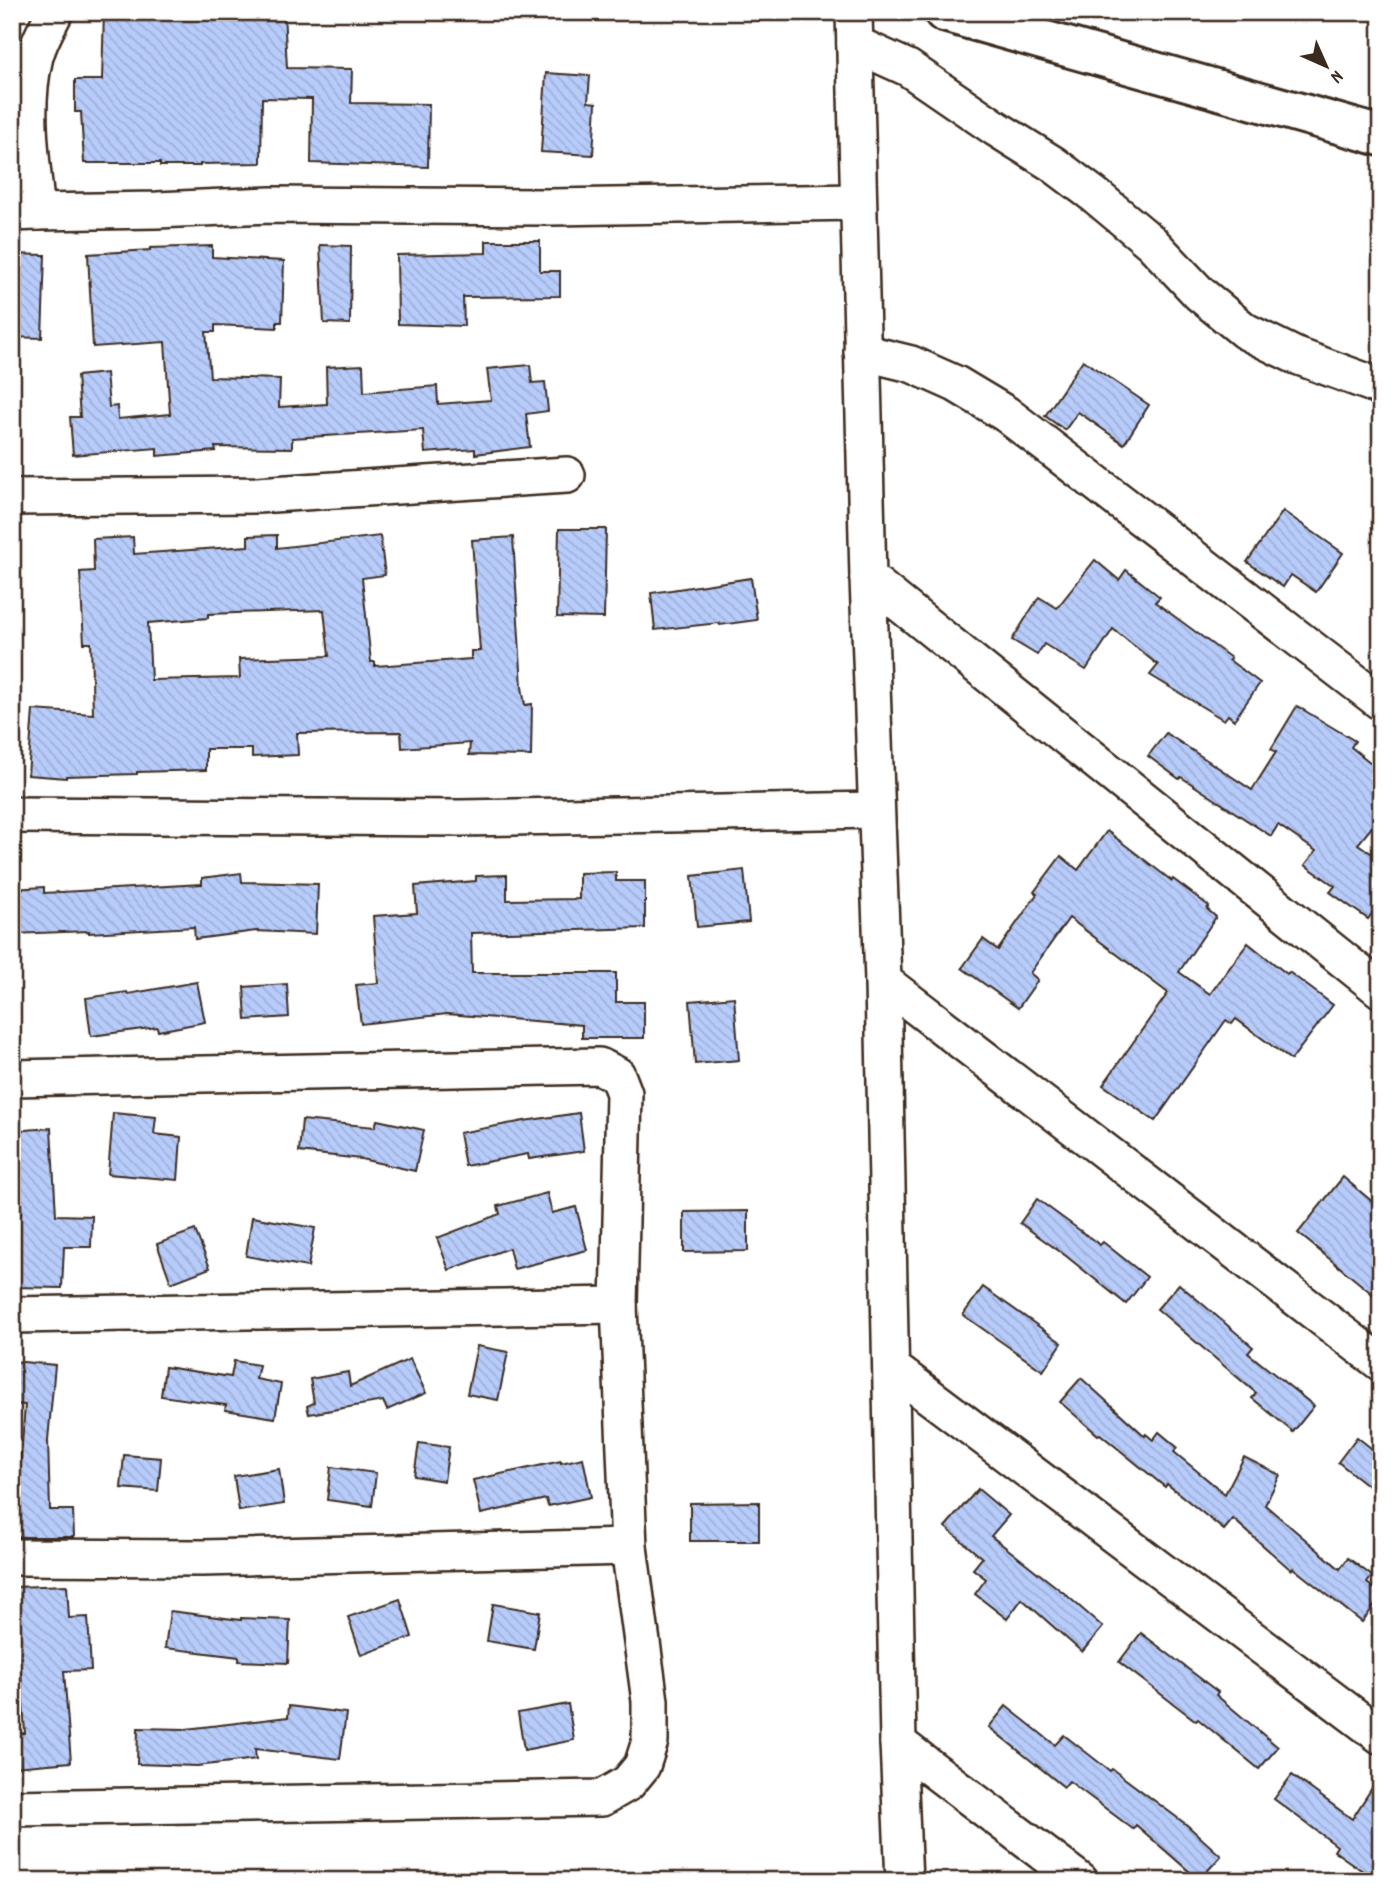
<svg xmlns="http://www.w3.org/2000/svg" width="1393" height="1893" font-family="Dekko,sans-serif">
<defs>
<pattern id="building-back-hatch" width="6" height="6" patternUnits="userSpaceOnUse" patternTransform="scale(1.75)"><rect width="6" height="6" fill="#b7ccfb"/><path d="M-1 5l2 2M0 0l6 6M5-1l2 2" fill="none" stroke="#9eafd7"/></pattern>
</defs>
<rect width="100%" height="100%" fill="#fff"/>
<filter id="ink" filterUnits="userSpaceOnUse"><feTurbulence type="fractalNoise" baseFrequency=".0143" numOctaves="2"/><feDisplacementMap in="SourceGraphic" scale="14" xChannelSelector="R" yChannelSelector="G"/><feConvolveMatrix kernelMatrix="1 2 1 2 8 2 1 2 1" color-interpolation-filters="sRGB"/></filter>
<g filter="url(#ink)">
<g fill="url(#building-back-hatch)" stroke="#3b2a1e" stroke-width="2" fill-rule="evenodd">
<polygon points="104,12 284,12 287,68 352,69 351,103 429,104 428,167 311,163 312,99 262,98 261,163 200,164 200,166 160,166 160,163 84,163 81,112 75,112 75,80 102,80"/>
<polygon points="546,73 590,76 588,102 596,103 593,155 541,152"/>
<polygon points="486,241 540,241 540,271 560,271 560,296 463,297 464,326 398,324 397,255 486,253"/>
<polygon points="320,245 351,246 350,324 324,323"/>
<polygon points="212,246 212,257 284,261 282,322 277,322 277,328 215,325 215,332 206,332 210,377 280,379 279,407 327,404 326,367 363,365 364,392 437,386 438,404 491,400 487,369 530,365 532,383 545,382 548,411 526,414 530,447 475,454 475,449 425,453 423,430 292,438 292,448 215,447 216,451 157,456 157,448 73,455 70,417 80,417 77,376 106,373 109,407 117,406 118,419 170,414 165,342 93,347 88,254 150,250 150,248"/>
<polygon points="12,254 45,255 42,338 12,337"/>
<polygon points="1083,360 1149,405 1124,444 1078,412 1065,430 1045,416"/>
<polygon points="1283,511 1343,553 1316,592 1291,575 1283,587 1247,562"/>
<polygon points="559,529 606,529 604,618 557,617"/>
<path d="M277,535V548L380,536L385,575L362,578L371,662H375V666L471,659V651H480L472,540L513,537L522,687L525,705L532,704L531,756L469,755L470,743L402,748L401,732L297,733L298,755L252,757V749H206V770L137,772V774L66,776V778L28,775L33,710L93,714L91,643H84L80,572L94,571L93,539L133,537L134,554L248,546V536ZM324,610L329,656L239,659L240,678L151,680L148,623L208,618V614Z"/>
<polygon points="1095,560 1119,580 1126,570 1160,597 1155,602 1231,658 1229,660 1260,683 1234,720 1228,715 1224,720 1150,675 1158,665 1113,629 1086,670 1044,644 1037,655 1012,640 1039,597 1057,608"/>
<polygon points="751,578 757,620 720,625 719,623 655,630 651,593"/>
<polygon points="1297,706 1355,741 1351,747 1381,771 1381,816 1358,844 1381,860 1381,901 1368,919 1330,892 1335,886 1305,865 1316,851 1278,825 1271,836 1181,777 1179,779 1148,756 1166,733 1252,790 1276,752 1271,749"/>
<polygon points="1107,831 1172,881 1173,879 1209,906 1207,909 1216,917 1179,972 1210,994 1248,943 1287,974 1289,972 1333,1005 1291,1060 1236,1019 1232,1024 1226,1020 1155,1121 1103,1085 1168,993 1069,918 1030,973 1038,980 1018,1008 962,968 983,939 998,950 1037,894 1034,892 1061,856 1078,870"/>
<polygon points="744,870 749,922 697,927 692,876"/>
<polygon points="616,872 616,881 645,881 645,928 471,933 472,973 616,973 616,1002 644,1002 644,1038 582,1038 582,1025 447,1014 361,1024 356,985 378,983 373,916 417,913 415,886 476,881 476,876 507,875 507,900 579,899 579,873"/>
<polygon points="241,873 242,882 318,884 316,934 256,931 195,939 194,927 89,933 89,931 12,934 12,889 44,887 44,893 202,884 202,878"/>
<polygon points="197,982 205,1022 158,1031 157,1027 91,1036 86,998 127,992 128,994"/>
<polygon points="287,984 289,1017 246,1020 244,987"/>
<polygon points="734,997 739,1060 695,1064 690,1001"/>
<polygon points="113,1113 156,1117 154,1134 181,1137 178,1180 108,1174"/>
<polygon points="579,1113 584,1151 529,1159 528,1154 465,1166 459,1133 524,1121"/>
<polygon points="302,1120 375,1127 377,1120 424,1130 415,1171 361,1159 299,1152"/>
<polygon points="51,1128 56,1215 92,1216 91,1247 64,1247 62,1288 12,1287 12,1214 21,1214 18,1157 12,1158 12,1131"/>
<polygon points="1343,1177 1381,1209 1381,1301 1298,1233"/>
<polygon points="547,1193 552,1213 576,1207 587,1250 514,1269 509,1248 449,1270 437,1238 500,1214 498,1206"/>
<polygon points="1037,1199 1100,1245 1103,1242 1147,1277 1126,1304 1066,1256 1020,1223"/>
<polygon points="748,1211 748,1251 684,1252 684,1212"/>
<polygon points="252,1217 315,1228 308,1267 246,1256"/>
<polygon points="195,1230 210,1268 171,1283 157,1244"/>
<polygon points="1179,1284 1253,1347 1248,1353 1314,1406 1293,1432 1252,1398 1256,1393 1157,1309"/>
<polygon points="983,1287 1062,1343 1043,1371 963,1315"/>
<polygon points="477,1346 508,1352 498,1400 467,1394"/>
<polygon points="410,1359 426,1393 387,1410 383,1401 309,1414 307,1406 314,1403 310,1379 348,1372 350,1386"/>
<polygon points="12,1361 55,1365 48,1440 50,1510 73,1510 74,1537 12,1537 12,1468 20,1468 25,1405 12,1404"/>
<polygon points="234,1361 259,1365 256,1379 281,1384 275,1418 225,1410 226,1405 161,1396 165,1367 231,1377"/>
<polygon points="1081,1378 1145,1436 1146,1434 1153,1440 1159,1432 1177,1447 1174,1452 1225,1494 1244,1457 1280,1475 1265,1505 1340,1569 1348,1558 1372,1576 1367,1583 1381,1594 1381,1597 1362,1622 1293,1568 1291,1570 1233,1519 1224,1530 1167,1484 1165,1487 1100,1434 1098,1435 1060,1402"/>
<polygon points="1357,1437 1381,1456 1381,1496 1338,1462"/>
<polygon points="419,1443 449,1447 444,1481 414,1476"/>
<polygon points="124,1455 161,1458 158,1491 121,1488"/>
<polygon points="583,1458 591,1497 548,1506 546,1499 481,1514 473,1480 561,1461 561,1463"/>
<polygon points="331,1467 376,1473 372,1506 327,1500"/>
<polygon points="279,1469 284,1504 239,1511 234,1476"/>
<polygon points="978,1489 1009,1515 991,1536 1064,1593 1103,1627 1082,1652 1022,1599 1007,1619 975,1594 986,1579 973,1569 982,1558 945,1527"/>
<polygon points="759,1502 759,1541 690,1541 690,1503"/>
<polygon points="67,1585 69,1618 88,1617 91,1670 64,1671 71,1762 14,1767 12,1734 25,1733 21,1674 19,1674 15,1587"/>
<polygon points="400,1599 412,1637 361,1655 348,1617"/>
<polygon points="493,1604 540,1612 534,1649 487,1641"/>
<polygon points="170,1611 241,1620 241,1618 290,1620 288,1663 239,1661 239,1657 165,1648"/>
<polygon points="1141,1633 1218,1692 1216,1695 1278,1747 1259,1769 1198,1719 1196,1721 1119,1662"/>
<polygon points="568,1704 574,1740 524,1750 518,1713"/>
<polygon points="289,1706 346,1713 340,1759 255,1749 256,1759 197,1766 137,1764 138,1728 186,1729 288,1717"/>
<polygon points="1006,1706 1055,1745 1064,1735 1110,1771 1112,1769 1187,1825 1221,1856 1199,1880 1136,1825 1133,1829 1069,1781 1064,1787 989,1727"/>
<polygon points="1381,1774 1381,1881 1377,1881 1334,1851 1337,1846 1274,1799 1292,1775 1352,1819"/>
</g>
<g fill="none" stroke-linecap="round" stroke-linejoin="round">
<g stroke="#3b2a1e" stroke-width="40">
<g id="minor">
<polyline points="854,12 868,578 883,981 898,1743 904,1881"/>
<polyline points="855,44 908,68 997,129 1053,164 1097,197 1152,243 1200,294 1245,331 1294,355 1381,387"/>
<polyline points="37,212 157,210 271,205 550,207 858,202"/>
<path d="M12,213L37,212C32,162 23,111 34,61C37,45 47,27 55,12"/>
<polyline points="862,352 911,364 956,384 1006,414 1381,702"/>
<polyline points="12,497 257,495 567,475"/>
<polyline points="868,578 1381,990"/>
<polyline points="12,815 460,818 876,810"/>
<polyline points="883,981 1381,1363"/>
<polyline points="12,1078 599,1066 617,1075 624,1093 619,1305 629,1547 650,1701 650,1741 642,1766 628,1783 602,1798 12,1808"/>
<polyline points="12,1315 619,1305"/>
<polyline points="892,1368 1381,1736"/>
<polyline points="12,1557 202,1558 629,1547"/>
<polyline points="898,1743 1080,1881"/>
</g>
</g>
<g stroke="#3b2a1e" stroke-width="44">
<polyline id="tertiary" points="944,12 1381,136"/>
</g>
<use href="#minor" stroke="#fff" stroke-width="35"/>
<use href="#tertiary" stroke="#fff" stroke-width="38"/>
</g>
</g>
<rect width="1393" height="1893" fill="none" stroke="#fff" stroke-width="42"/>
<rect x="21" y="21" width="1351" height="1851" fill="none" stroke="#3b2a1e" stroke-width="2.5" filter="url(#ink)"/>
<g transform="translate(1326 66) rotate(135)" stroke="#ffffff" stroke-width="5" paint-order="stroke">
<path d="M0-5L12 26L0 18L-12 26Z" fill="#3b2a1e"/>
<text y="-10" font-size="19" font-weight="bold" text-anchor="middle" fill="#3b2a1e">N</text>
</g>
</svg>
